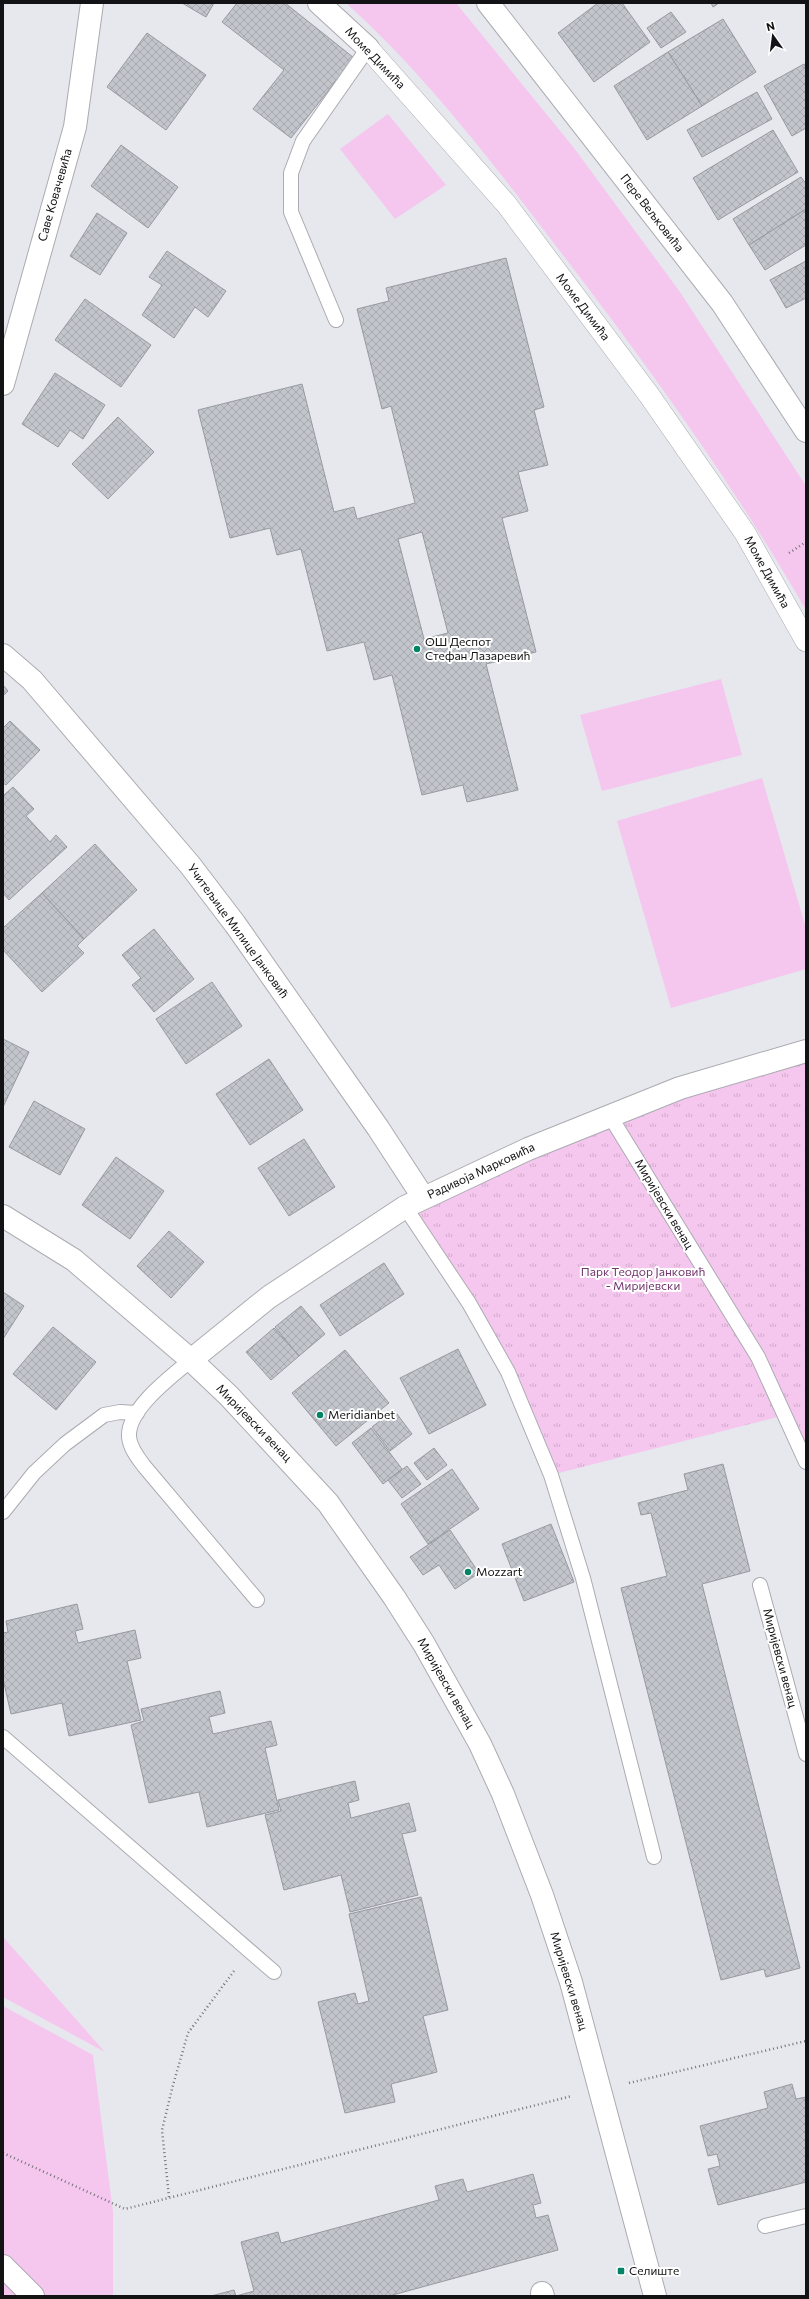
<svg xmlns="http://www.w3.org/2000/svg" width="809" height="2299" font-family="Commissioner,sans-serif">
<defs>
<pattern id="park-tufts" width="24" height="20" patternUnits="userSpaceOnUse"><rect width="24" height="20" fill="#f5c7ef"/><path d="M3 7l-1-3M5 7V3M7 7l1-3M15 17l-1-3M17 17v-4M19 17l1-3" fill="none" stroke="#d1aacc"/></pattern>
<pattern id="building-cross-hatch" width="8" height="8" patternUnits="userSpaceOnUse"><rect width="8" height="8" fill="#c2c6cc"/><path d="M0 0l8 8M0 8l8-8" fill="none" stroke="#a6a9ae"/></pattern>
</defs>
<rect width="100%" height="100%" fill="#e7e7ee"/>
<g fill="#f5c7ef">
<path d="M346,3H456L574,148L680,292L806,486V610C732,482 646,363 556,246C493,163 424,73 346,3Z"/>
<polygon points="388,114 446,185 395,219 340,149"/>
<polygon points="721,679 742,755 602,791 580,715"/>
<polygon points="762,778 806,928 806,969 671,1008 617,821"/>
<polygon points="3,1937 105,2052 3,1997"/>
<polygon points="3,2006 93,2055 113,2212 113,2296 3,2296"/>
</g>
<polygon fill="url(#park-tufts)" points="806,1051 806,1462 785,1415 551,1475 508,1372 405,1207 528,1149"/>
<g fill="url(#building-cross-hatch)" stroke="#969a9f" fill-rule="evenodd">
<polygon points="182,3 214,3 206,17"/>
<polygon points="237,3 285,3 354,58 291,138 253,109 284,70 222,22"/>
<polygon points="598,3 622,3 650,42 594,82 558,33"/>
<polygon points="711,3 719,3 713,7"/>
<polygon points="671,12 686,32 661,48 647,28"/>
<polygon points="723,19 756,72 702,106 668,52"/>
<polygon points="147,33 206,75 166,130 107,87"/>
<polygon points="668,52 702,106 647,140 614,86"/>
<polygon points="804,64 806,68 806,128 792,136 764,86"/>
<polygon points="757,92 772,119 702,157 687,130"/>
<polygon points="773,130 798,172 718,220 693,178"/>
<polygon points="121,145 178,187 148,228 91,186"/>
<polygon points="801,177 806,184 806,209 749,245 733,219"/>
<polygon points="806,209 806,245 765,270 749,245"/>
<polygon points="97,213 127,233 100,275 70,256"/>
<polygon points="167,251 226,291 208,317 195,307 174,338 142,315 162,285 149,277"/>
<path d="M506,258L544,407L534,410L548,465L518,472L528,511L502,518L536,652L486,664L518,790L467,802L463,785L422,795L392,675L374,680L364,642L327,651L301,549L277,555L270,528L230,538L198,410L302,384L334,512L354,507L357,519L415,503L391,406L382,409L357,309L389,301L386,288ZM422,532L448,633L424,639L398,539Z"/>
<polygon points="806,261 806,298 786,308 770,280"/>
<polygon points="85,299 151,345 121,387 55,340"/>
<polygon points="55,373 105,405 83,439 70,430 58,447 22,424"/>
<polygon points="118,417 154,452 108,499 72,464"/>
<polygon points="3,685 8,691 3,696"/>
<polygon points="10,721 40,750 6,785 3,783 3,728"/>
<polygon points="13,787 34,809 26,816 50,842 56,835 67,847 9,900 3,893 3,796"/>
<polygon points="95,844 137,890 84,939 42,893"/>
<polygon points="42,893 84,939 77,946 84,953 42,992 3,950 3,928"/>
<polygon points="154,929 194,979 154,1012 132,985 141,978 122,955"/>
<polygon points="212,982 242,1026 186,1064 156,1019"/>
<polygon points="3,1039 29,1052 3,1107"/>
<polygon points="269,1059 303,1110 250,1145 216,1094"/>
<polygon points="34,1101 85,1129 60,1175 9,1147"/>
<polygon points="304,1139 335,1187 289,1216 258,1168"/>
<polygon points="116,1157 164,1191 130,1239 82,1205"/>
<polygon points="169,1231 204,1262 171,1298 137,1266"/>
<polygon points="384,1263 404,1294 340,1336 320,1305"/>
<polygon points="3,1292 24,1306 3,1339"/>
<polygon points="301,1306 325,1334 299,1356 275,1327"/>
<polygon points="53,1327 96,1362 56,1410 13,1374"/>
<polygon points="274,1328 299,1356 271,1380 246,1352"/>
<polygon points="458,1349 486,1405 429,1434 400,1378"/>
<polygon points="345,1350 389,1403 336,1446 292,1393"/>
<polygon points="394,1410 412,1434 390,1451 372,1427"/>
<polygon points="371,1428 402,1469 383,1484 352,1443"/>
<polygon points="434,1448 447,1465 427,1480 414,1463"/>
<polygon points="723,1464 750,1571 702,1584 800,1968 766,1977 764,1969 721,1980 621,1588 667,1576 651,1513 641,1515 638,1503 688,1490 684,1474"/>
<polygon points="407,1466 421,1484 402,1498 388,1480"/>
<polygon points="452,1469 479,1509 428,1544 401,1504"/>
<polygon points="551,1524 574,1582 524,1601 502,1544"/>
<polygon points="450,1530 479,1573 455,1589 439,1565 423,1575 410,1557"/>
<polygon points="77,1604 83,1629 75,1631 78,1643 135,1630 141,1658 127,1661 141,1720 69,1736 62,1703 11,1714 3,1679 3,1633 8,1632 6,1621"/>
<polygon points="220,1691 225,1713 209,1717 213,1734 271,1721 277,1745 265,1748 279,1810 207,1827 199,1792 149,1803 131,1725 144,1721 141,1709"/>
<polygon points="355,1781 359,1800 348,1803 351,1818 409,1803 416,1831 402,1834 418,1895 350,1912 341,1875 284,1890 265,1815 281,1811 278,1800"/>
<polygon points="421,1897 448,2010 423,2016 437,2072 391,2084 395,2102 345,2113 318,2002 355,1993 358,2004 369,2001 349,1914"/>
<polygon points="792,2084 796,2099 806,2097 806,2182 718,2205 708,2169 720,2166 717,2154 708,2156 700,2126 768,2108 764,2092"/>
<polygon points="533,2174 541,2203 533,2205 536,2218 548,2215 558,2250 389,2296 211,2296 234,2290 236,2296 254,2291 241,2242 278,2232 281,2243 439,2200 435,2186 463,2179 467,2192"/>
</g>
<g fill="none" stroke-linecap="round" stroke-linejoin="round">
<g stroke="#ababb1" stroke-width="16">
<g id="service">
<polyline points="336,320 291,212 291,173 303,141 368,48"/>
<polyline points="610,1116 758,1357 806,1462"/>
<polyline points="405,1207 469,1303 508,1372 551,1475 583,1578 654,1857"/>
<path d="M191,1360C172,1376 127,1409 129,1437C130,1448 138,1458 144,1466L257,1600"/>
<polyline points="3,1512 34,1473 65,1444 104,1415 120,1412 137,1413"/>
<polyline points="760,1585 806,1754"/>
<polyline points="3,1737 274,1972"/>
<polyline points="765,2226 806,2216"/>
</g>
</g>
<g stroke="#ababb1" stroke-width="22">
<polyline id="pedestrian" points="368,48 507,205 649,395 745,533 806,641"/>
</g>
<g stroke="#ababb1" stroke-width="24">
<g id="minor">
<polyline points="319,3 368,48"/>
<polyline points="488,3 722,303 806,431"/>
<polyline points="3,384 75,127 92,3"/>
<polyline points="3,655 32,680 190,865 235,924 378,1128 423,1197"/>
<polyline points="191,1360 269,1297 405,1207 528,1149 680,1088 806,1051"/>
<polyline points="542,2293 543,2296"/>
</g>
</g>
<g stroke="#ababb1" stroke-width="24">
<polyline id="tertiary" points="3,1216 74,1260 191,1360 229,1396 328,1503 394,1597 424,1644 480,1744 503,1794 542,1895 571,1982 655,2296"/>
</g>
<g stroke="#ababb1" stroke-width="24">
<polyline id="secondary" points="3,2266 33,2296"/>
</g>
<g stroke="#737378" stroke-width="2.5" stroke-dasharray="1 3" stroke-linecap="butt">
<polyline points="789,553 806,542"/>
<polyline points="629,2083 806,2041"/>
<polyline points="3,2153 125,2209 572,2096"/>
<polyline points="169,2197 162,2130 173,2085 188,2033 234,1971"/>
</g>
<use href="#service" stroke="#fff" stroke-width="14"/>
<use href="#pedestrian" stroke="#fff" stroke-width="21"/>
<use href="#minor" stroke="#fff" stroke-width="22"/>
<use href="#tertiary" stroke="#fff" stroke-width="22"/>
<use href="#secondary" stroke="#fff" stroke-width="22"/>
</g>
<g fill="#008467" stroke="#fff" stroke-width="1.5">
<circle cx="417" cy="649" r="4"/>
<circle cx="320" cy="1415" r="4"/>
<circle cx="468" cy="1572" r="4"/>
<rect x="617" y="2267" width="8" height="8" rx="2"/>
</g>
<g text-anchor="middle" stroke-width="4" stroke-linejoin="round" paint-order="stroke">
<g font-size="12" fill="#131315" stroke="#fff">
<text transform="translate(375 58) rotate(46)" y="4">Моме Димића</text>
<text transform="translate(55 195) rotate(-74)" y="4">Саве Ковачевића</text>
<text transform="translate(652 213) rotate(52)" y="4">Пере Вељковића</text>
<text transform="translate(583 307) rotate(53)" y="4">Моме Димића</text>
<text transform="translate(767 572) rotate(61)" y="4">Моме Димића</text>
<text transform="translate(238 931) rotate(54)" y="4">Учитељице Милице Јанковић</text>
<text transform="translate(481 1171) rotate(-25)" y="4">Радивоја Марковића</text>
<text transform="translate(664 1204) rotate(59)" y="4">Миријевски венац</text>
<text transform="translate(254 1423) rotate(46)" y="4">Миријевски венац</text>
<text transform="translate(780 1658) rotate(75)" y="4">Миријевски венац</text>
<text transform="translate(446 1683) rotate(60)" y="4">Миријевски венац</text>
<text transform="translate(569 1981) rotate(73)" y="4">Миријевски венац</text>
</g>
<g font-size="12" fill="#131315" stroke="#fff" text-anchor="start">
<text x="425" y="646">ОШ Деспот<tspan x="425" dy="14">Стефан Лазаревић</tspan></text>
<text x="328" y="1419">Meridianbet</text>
<text x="476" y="1576">Mozzart</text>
<text x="629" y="2275">Селиште</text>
</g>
<g font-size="12" fill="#72356d" stroke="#fff">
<text x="643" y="1276">Парк Теодор Јанковић<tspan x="643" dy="14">- Миријевски</tspan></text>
</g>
</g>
<rect width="809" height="2299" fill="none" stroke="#131315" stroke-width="8"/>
<g transform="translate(773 36) rotate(346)" stroke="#ffffff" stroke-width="3" paint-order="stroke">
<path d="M0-3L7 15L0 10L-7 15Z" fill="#131315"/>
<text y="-6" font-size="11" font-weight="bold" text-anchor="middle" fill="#131315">N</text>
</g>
</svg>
